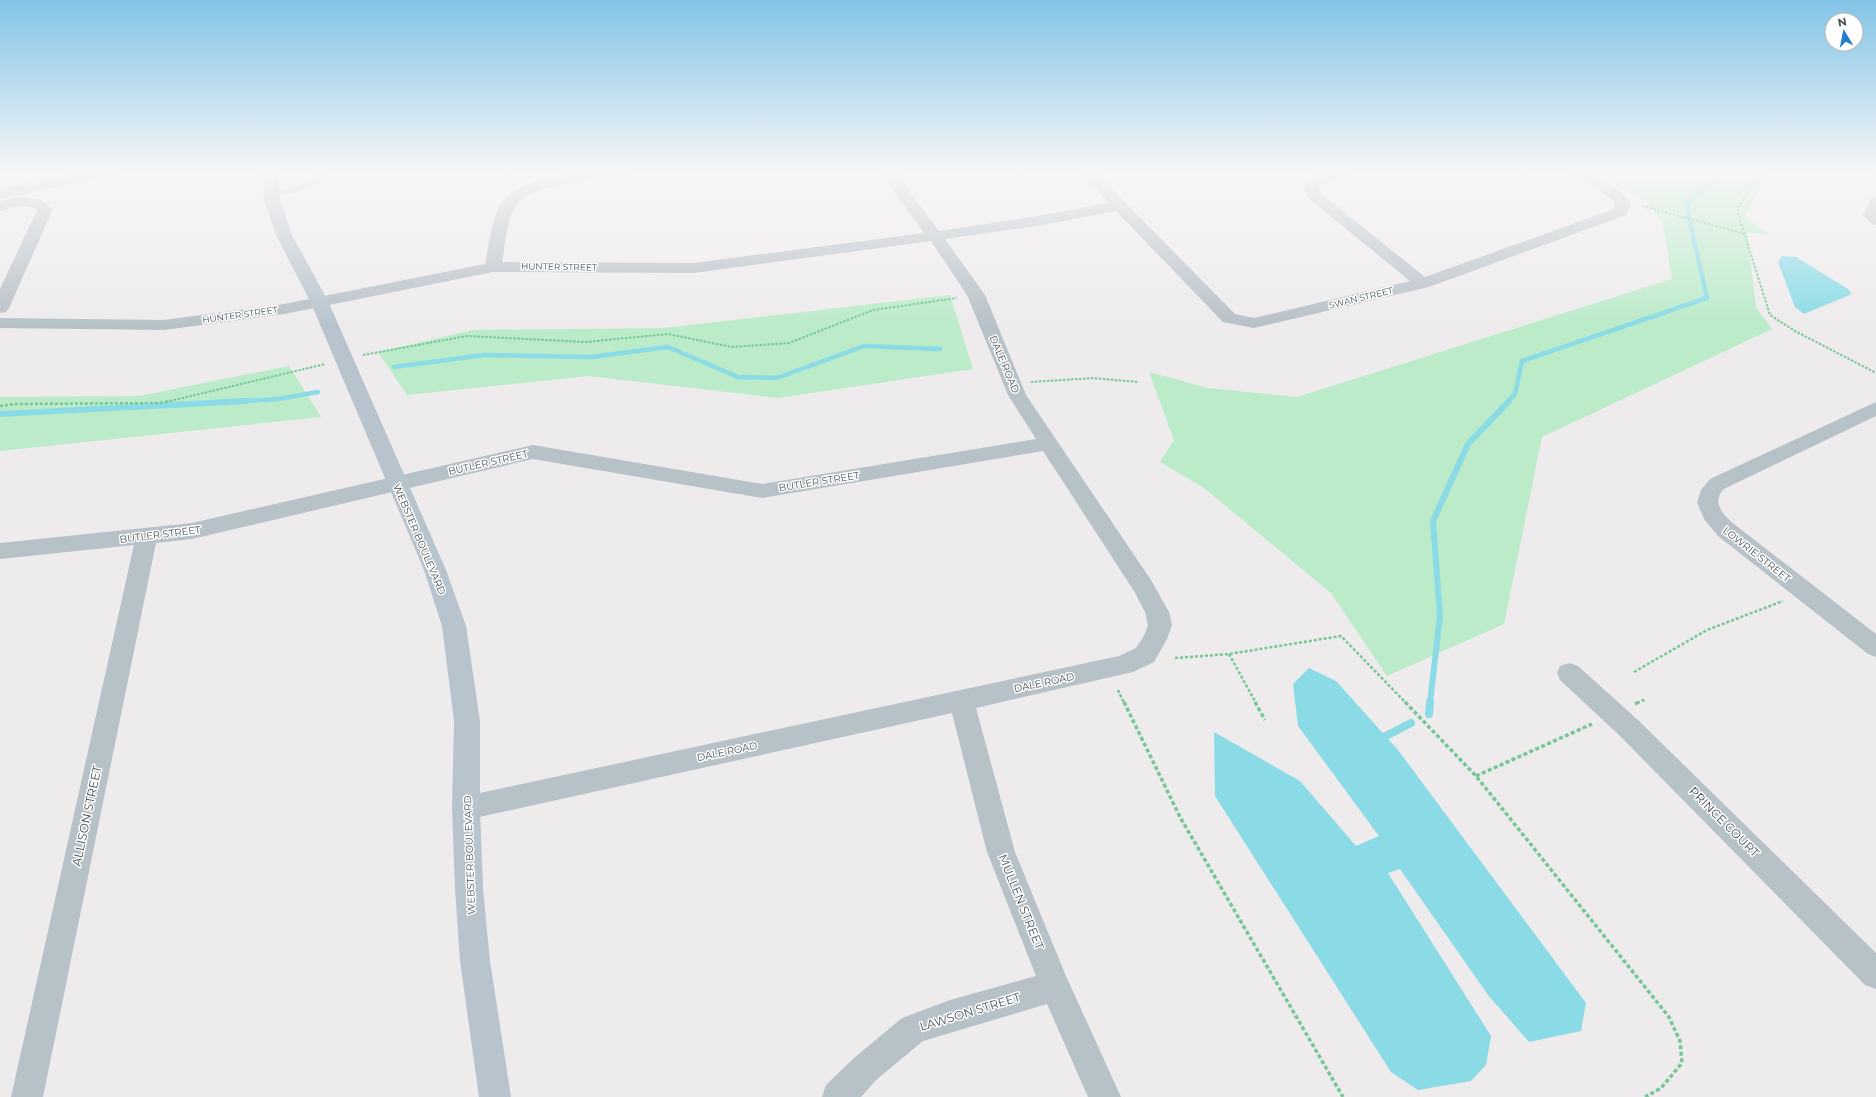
<svg xmlns="http://www.w3.org/2000/svg" width="1876" height="1097" font-family="Montserrat,sans-serif">
<rect width="100%" height="100%" fill="#eeebec"/>
<g fill="#bbebc9">
<polygon points="1593,171 1769,171 1744,217 1770,235 1747,232 1756,307 1772,329 1542,437 1504,624 1387,676 1331,593 1204,488 1160,462 1174,440 1149,372 1208,388 1297,397 1672,279 1663,223 1648,203"/>
<polygon points="950,295 973,369 778,398 589,376 407,395 378,352 473,330 664,328"/>
<polygon points="289,366 321,417 0,451 0,397 139,396"/>
</g>
<g fill="#8adbe6">
<polygon points="1782,256 1796,257 1848,289 1852,294 1804,314 1795,307 1778,262"/>
<polygon points="1309,668 1336,681 1398,750 1586,1003 1581,1031 1529,1042 1488,995 1400,869 1388,873 1491,1036 1486,1065 1471,1081 1418,1090 1391,1072 1215,796 1214,732 1300,781 1356,846 1379,836 1298,726 1293,684"/>
</g>
<g fill="none" stroke-linecap="round" stroke-linejoin="round">
<g stroke="#8adbe6" stroke-width="4.5">
<polyline points="394,367 484,355 591,357 668,347 738,377 777,378 864,346 940,349"/>
<polyline points="227,402 278,399 318,392"/>
<polyline points="1508,402 1515,394 1522,361 1707,298 1686,204 1711,184 1716,171"/>
</g>
<g stroke="#8adbe6" stroke-width="6">
<polyline points="0,414 246,401"/>
<polyline points="1430,703 1440,616 1433,521 1468,444 1509,401"/>
</g>
<g stroke="#8adbe6" stroke-width="8">
<polyline points="1429,714 1430,702"/>
<polyline points="1378,740 1411,723"/>
</g>
<g stroke="#75c797" stroke-width="2" stroke-dasharray="2.5 1.5" stroke-linecap="butt">
<polyline points="1760,171 1737,210 1770,315 1795,331 1876,373"/>
<polyline points="1642,206 1745,234"/>
<polyline points="363,355 467,336 586,342 668,334 732,347 789,343 873,310 957,298"/>
<polyline points="1031,382 1093,378 1138,382"/>
<polyline points="166,402 325,364"/>
</g>
<g stroke="#75c797" stroke-width="2.5" stroke-dasharray="3 2" stroke-linecap="butt">
<polyline points="0,406 17,404 159,403 171,401"/>
<polyline points="1229,654 1256,703"/>
<polyline points="1175,658 1229,654 1341,636 1406,703"/>
<polyline points="1634,672 1707,630 1783,601"/>
<polyline points="1118,690 1124,703"/>
<polyline points="1637,703 1646,699"/>
</g>
<g stroke="#75c797" stroke-width="3.5" stroke-dasharray="4 2.5" stroke-linecap="butt">
<polyline points="1124,702 1180,817 1343,1097"/>
<polyline points="1255,702 1265,720"/>
<polyline points="1405,702 1476,776 1669,1017 1680,1041 1682,1063 1661,1088 1645,1097"/>
<polyline points="1635,704 1639,702"/>
<polyline points="1476,776 1592,724"/>
</g>
<path fill="#b7c1c8" fill-rule="evenodd" d="M320,171H328C315,192 294,192 272,196L268,194C281,183 305,196 320,171Z"/>
<g fill="#b7c1c8" fill-rule="evenodd">
<path d="M591,171H627L625,174L620,175C596,179 529,185 516,206C507,218 505,247 502,262L694,263L924,233L879,171H894L939,231L1037,216L1109,203L1079,171H1094L1235,314L1254,318L1410,281L1307,197L1304,189L1309,179L1332,171H1354L1352,174L1320,185L1319,192L1425,277L1614,209L1615,204L1612,199L1569,171H1586L1622,193L1631,204L1626,215L1429,287L1254,328L1223,322L1116,211L1037,226L945,239L985,295L1026,395L1151,580L1169,612L1172,625L1167,639L1154,662L1133,672L976,708L1015,852L1066,976L1121,1097H1088L1047,1004L923,1041L876,1080L861,1097H822L826,1085L854,1058L902,1018L950,1000L1036,976L987,852L952,713L466,820L456,817L452,808L456,799L466,796L1119,656L1136,648L1144,636L1148,625L1145,612L1134,591L1043,451L762,498L533,459L192,539L156,543L43,1097H11L134,545L0,559V543L192,523L533,445L762,484L1036,439L1008,395L967,295L931,241L694,273L493,272L284,314L164,330L0,328V318L164,320L284,304L485,264C489,245 491,221 501,204C515,180 566,175 591,171Z"/>
<path d="M24,197L40,200L53,209L9,308L6,312L0,313V289L37,210C26,202 12,208 0,211V201Z"/>
<polygon points="1876,197 1876,225 1871,223 1863,215 1871,199"/>
<path d="M1876,402V416L1724,489C1711,502 1723,515 1734,524L1876,634V657L1868,654L1718,536L1704,519L1697,502L1701,490L1710,479Z"/>
<polygon points="1569,663 1578,666 1638,720 1876,953 1876,989 1865,985 1620,736 1560,680 1557,673 1560,666"/>
</g>
<g fill="#b8c4cd" fill-rule="evenodd">
<polygon points="91,171 120,171 118,174 113,175 0,199 0,189"/>
<polygon points="263,171 277,171 280,200 293,237 328,301 446,570 466,626 480,721 480,808 483,889 490,961 511,1097 479,1097 460,961 455,889 452,808 454,721 442,626 424,570 310,301 277,237 264,200"/>
</g>
</g>
<linearGradient id="sky" x2="0" y2="1"><stop stop-color="#82c4e7"/><stop offset="0.53" stop-color="#f7f6f6"/><stop offset="1" stop-color="#f7f6f6" stop-opacity="0"/></linearGradient>
<rect width="1876" height="325" fill="url(#sky)"/>
<g text-anchor="middle" stroke-width="3" stroke-linejoin="round" paint-order="stroke">
<g font-size="9" fill="#455158" stroke="#fff">
<text transform="translate(559 267) rotate(1)" y="3">HUNTER STREET</text>
<text transform="translate(1361 298) rotate(-14)" y="3">SWAN STREET</text>
<text transform="translate(240 315) rotate(-8)" y="3">HUNTER STREET</text>
</g>
<g font-size="10" fill="#455158" stroke="#fff">
<text transform="translate(1005 364) rotate(67)" y="4">DALE ROAD</text>
<text transform="translate(488 462) rotate(-13)" y="4">BUTLER STREET</text>
<text transform="translate(819 481) rotate(-9)" y="4">BUTLER STREET</text>
<text transform="translate(160 534) rotate(-7)" y="4">BUTLER STREET</text>
<text transform="translate(420 539) rotate(67)" y="4">WEBSTER BOULEVARD</text>
<text transform="translate(1757 554) rotate(38)" y="4">LOWRIE STREET</text>
<text transform="translate(1044 682) rotate(-12)" y="4">DALE ROAD</text>
<text transform="translate(727 751) rotate(-12)" y="4">DALE ROAD</text>
<text transform="translate(469 855) rotate(-92)" y="4">WEBSTER BOULEVARD</text>
</g>
<g font-size="12" fill="#455158" stroke="#fff">
<text transform="translate(87 816) rotate(-78)" y="4">ALLISON STREET</text>
<text transform="translate(1724 822) rotate(45)" y="4">PRINCE COURT</text>
<text transform="translate(1021 902) rotate(68)" y="4">MULLEN STREET</text>
<text transform="translate(970 1012) rotate(-17)" y="4">LAWSON STREET</text>
</g>
</g>
<g transform="translate(1844 32) rotate(350)"><circle r="19" fill="#ffffff" stroke="#b5b9bc"/>
<path d="M0-3L7 15L0 10L-7 15Z" fill="#237ed1"/>
<text y="-6" font-size="11" font-weight="bold" text-anchor="middle" fill="#455158">N</text>
</g>
</svg>
